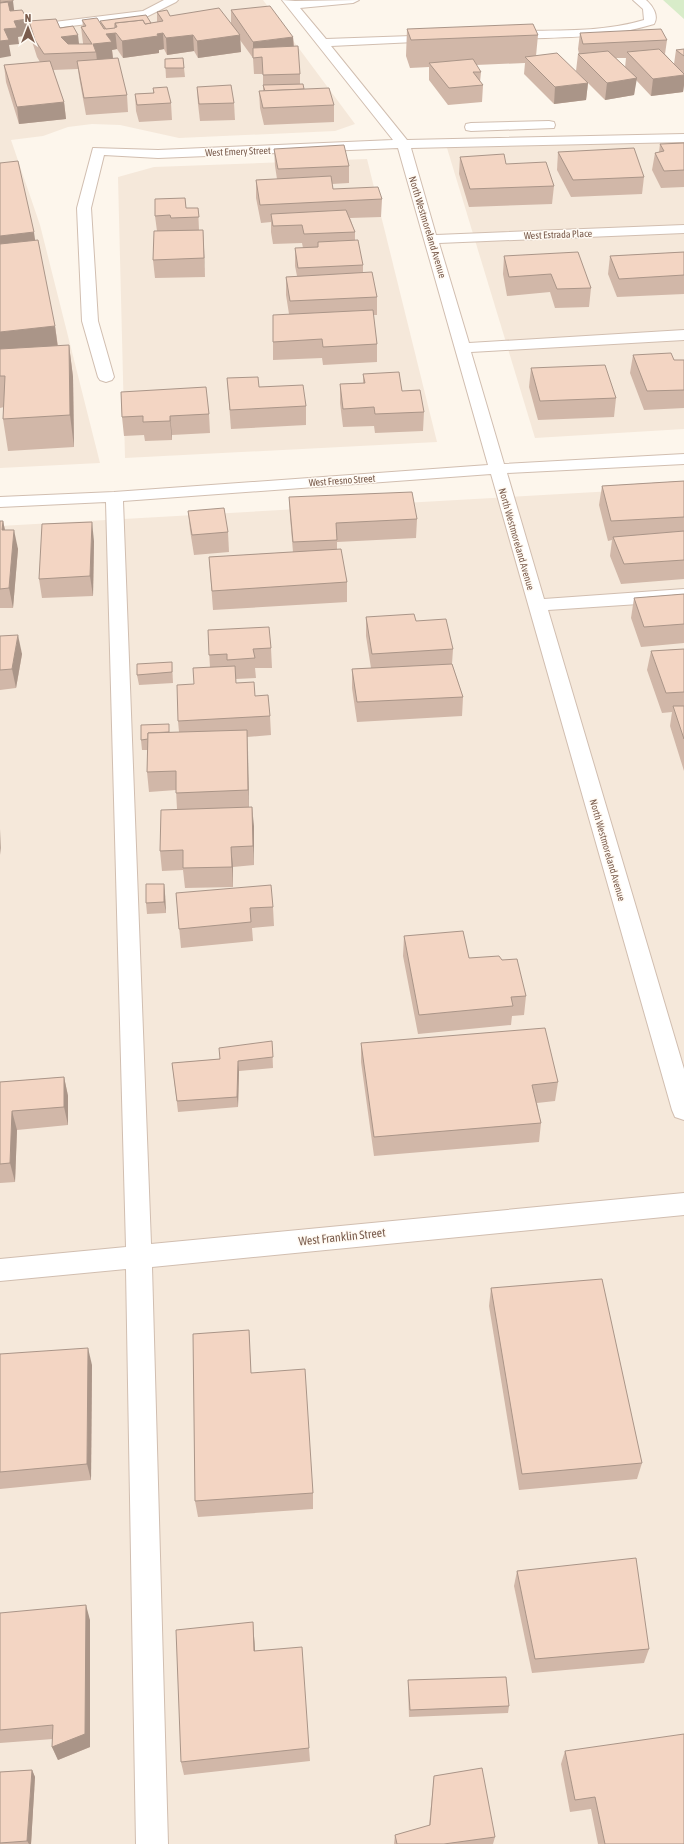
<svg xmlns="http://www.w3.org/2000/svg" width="684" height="1844" font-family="'Asap Condensed',sans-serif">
<rect width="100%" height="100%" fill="#fdf6ec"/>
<g fill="#f5e8da">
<polygon points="0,0 263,0 355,124 335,131 179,138 120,125 92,124 68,127 43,136 11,140 40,225 100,463 0,468"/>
<polygon points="684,142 684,429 535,438 447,148"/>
<polygon points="367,159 437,442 125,458 118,177 154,167"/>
<polygon points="684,487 684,1844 0,1844 0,526"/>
</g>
<polygon fill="#d8ecc9" points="663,0 684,0 684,19"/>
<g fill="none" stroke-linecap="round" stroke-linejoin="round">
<g stroke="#d1beb0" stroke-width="2">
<g id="minor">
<polygon points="164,0 178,0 176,2 146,17 46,29 40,26 46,23 143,11"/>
<polygon points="282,0 295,1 359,0 353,3 300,8 326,39 440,35 442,37 440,39 436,41 331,46 407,140 684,134 684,142 411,148 436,235 684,225 684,233 439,243 469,343 684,330 684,340 471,352 504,464 684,454 684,464 507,473 544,599 684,589 684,601 548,610 684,1069 684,1120 675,1117 672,1110 491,474 123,501 151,1244 684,1193 684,1215 152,1267 168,1844 136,1844 126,1269 0,1281 0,1259 126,1247 106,502 0,507 0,497 114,492 488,465 398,148 158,158 104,155 91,208 98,321 114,377 112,380 106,382 100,380 98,377 82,321 77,208 93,148 158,150 393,140"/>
<path d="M633,0H646C653,6 659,16 654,24C606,39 558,37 508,39L502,35L508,31C554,30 600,33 644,20L643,9Z"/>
<polygon points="549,121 554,122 555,125 554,128 471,131 466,130 465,127 466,124 471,123"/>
</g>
</g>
<use href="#minor" fill="#fff" fill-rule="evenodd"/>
</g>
<g fill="#d1b7a8" fill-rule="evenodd">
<polygon points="231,10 293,37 294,46 300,74 300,84 304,89 334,105 334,122 264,125 260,108 259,91 263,91 263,74 254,74 253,58 240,40 241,52 198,58 194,51 167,55 164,49 159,50 159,53 123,58 117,49 112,50 113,58 127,95 128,112 86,115 79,77 78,69 53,70 64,102 66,119 19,124 6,82 4,65 40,62 37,57 31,38 29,21 60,28 79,44 83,44 83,43 81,27 83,26 82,20 101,24 100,21 151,23 157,22 157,12 170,16 231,24"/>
<polygon points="407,29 538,35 536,56 588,83 586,100 554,104 524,74 525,63 476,65 481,72 480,82 483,85 482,102 448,105 429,80 429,67 410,68 406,56"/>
<path d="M580,33L667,40L665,54L674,64L676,50L684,49V85L683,92L651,96L636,80L634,95L605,100L576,71L578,54H579L578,49ZM616,58H626L625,68Z"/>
<polygon points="165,59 184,68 185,77 166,78"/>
<polygon points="197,87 234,103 235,120 200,121 198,104"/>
<polygon points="153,88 171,103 172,120 139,122 136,111 135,94 153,93"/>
<polygon points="684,143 684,187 661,188 652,170 655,153 659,152 660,144"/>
<polygon points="274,149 349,166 349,183 332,184 333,189 382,199 381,217 350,218 355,232 355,241 363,265 363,273 377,297 377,315 373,315 377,344 377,362 323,365 322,358 273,360 273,342 289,314 286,295 286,277 297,276 295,266 295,248 303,248 302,243 273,244 271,232 271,222 261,223 256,198 256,180 277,179 275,166"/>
<polygon points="558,152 644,177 642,194 571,197 557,170"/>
<polygon points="460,157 506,164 554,186 552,204 469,207 459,174"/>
<polygon points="0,163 35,240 55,326 58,346 69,345 73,377 74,447 8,451 3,419 4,407 0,408"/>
<polygon points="185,198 186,208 198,208 199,230 203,230 205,277 155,278 153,260 157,231 155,216"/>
<polygon points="684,252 684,294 617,297 608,274 610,256"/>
<polygon points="504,256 591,288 589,307 555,308 550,292 507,296 503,274"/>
<polygon points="633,355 674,360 684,360 684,408 644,410 630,373"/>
<polygon points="531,368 616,398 614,417 538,420 529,387"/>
<polygon points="363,374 402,391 424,412 423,431 375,433 374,426 343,427 340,403 340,384 363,383"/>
<polygon points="227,378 306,406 306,425 231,429"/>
<polygon points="121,392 209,414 210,433 172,435 172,440 145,441 144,435 124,436 122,417"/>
<polygon points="684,481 684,579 621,584 610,556 612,540 608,541 599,505 602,486"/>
<polygon points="289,497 417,519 416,538 337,542 337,549 347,582 347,602 213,610 209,557 293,552 290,517"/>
<polygon points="188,511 228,532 229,552 194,555 190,530"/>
<polygon points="0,521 3,521 5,530 18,549 13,608 0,608"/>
<polygon points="94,541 93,596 42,598 39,579"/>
<polygon points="684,594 684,643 641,647 631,618 634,598"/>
<polygon points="366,617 416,621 453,649 452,664 463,697 462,716 357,722 352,688 352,669 371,668 366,636"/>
<polygon points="208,630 271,648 272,668 255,668 256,678 236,679 236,683 255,696 270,716 271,735 247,737 249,807 252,807 254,865 233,867 233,887 185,888 183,870 162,871 160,851 177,809 176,790 149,792 147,772 148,750 142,750 141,740 170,732 179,732 178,721 194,684 210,668"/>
<polygon points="0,636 22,654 16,688 0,690"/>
<polygon points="684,649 684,771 670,726 672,712 662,713 647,670 651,651"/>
<polygon points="172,662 173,683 139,685 137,675"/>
<polygon points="164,884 165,894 166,913 147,914 146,903"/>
<polygon points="176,893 273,907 274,926 252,928 253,941 181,948"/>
<polygon points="404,936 469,958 502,960 526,996 524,1015 512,1016 511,1025 418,1034 403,956"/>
<polygon points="272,1041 273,1068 239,1071 238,1107 178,1112 172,1063 220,1059"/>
<polygon points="361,1043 558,1082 555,1101 537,1103 541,1123 539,1142 374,1156 361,1062"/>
<polygon points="64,1077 68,1096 68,1125 17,1130 15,1182 0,1183 0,1082"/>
<polygon points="491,1288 642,1463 637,1479 519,1490 489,1306"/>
<polygon points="249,1330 251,1373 313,1493 313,1509 198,1517 195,1501"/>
<polygon points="0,1354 92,1365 91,1480 0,1489"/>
<polygon points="517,1571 649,1649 644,1663 532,1673 514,1586"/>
<polygon points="0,1613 90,1620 90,1747 58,1760 52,1747 53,1739 0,1743"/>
<polygon points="253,1622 255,1651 309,1748 310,1761 184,1775 181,1762"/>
<polygon points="408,1680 509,1706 508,1713 409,1717 408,1688"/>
<polygon points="565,1751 684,1844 598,1844 591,1809 570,1812 561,1764"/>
<polygon points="32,1770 35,1777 31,1844 0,1844 0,1772"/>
<polygon points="434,1776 495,1837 493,1844 394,1844 395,1835 429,1826"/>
</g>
<g fill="#aa9588">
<polygon points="13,1 15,17 0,18 0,2"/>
<polygon points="27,19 29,35 18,37 19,44 9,45 11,56 0,58 0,41 4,29 14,21"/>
<polygon points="115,29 117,49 112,50 113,59 97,61 96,52 93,44 106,30"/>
<polygon points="163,33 164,49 159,50 159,53 123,58 122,41 157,34"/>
<polygon points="78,35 80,52 72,53 61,37"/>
<polygon points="193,35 194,51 167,55 166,38"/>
<polygon points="240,35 241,52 198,58 197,41"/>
<polygon points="293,37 294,54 253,58 253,59 253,42"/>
<polygon points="684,75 684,85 683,92 651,96 653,79"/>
<polygon points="637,78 634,95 605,100 607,83"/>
<polygon points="588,83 586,100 554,104 555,87"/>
<polygon points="64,102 66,119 19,124 17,107"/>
<polygon points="203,230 204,248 205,277 204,258"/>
<polygon points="34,232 38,262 0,266 0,236"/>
<polygon points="55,326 59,357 0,363 0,332"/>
<polygon points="69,345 73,377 74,447 70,415"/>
<polygon points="170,416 172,435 172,440 170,421"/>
<polygon points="3,521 7,540 2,530"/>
<polygon points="92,522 94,541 93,596 90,576"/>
<polygon points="14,530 18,549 13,608 9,588"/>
<polygon points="18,635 22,654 16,688 12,669"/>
<polygon points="247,730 248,749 249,810 248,790"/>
<polygon points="252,807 254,826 254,865 253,846"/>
<polygon points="0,828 0,829 1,855 0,848"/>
<polygon points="231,847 233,867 233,887"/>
<polygon points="164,884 165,894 166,913 164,902"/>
<polygon points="238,1061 239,1071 238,1107 237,1097"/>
<polygon points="64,1077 68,1096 68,1125 64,1107"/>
<polygon points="12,1111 17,1130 15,1182 10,1163"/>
<polygon points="88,1348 92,1365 91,1480 87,1464"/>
<polygon points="86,1605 90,1620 90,1747 58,1760 52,1747"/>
<polygon points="253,1622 254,1636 256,1665 254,1651"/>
<polygon points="32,1770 35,1777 31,1844 29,1844 27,1841"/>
</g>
<g fill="#f3d5c3" stroke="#aa9588">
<polygon points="0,0 13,0 13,1 0,2"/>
<polygon points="8,2 10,11 22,10 27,19 14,21 17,28 4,29 9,40 0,41 0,3"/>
<polygon points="270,6 293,37 253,42 231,10"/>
<polygon points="219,8 240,35 197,41 193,35 166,38 163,33 157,34 158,36 122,41 116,33 106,34 112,42 93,44 96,52 44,54 35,40 29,21 56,19 60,28 73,26 78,35 61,37 68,44 92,44 81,27 86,26 82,20 97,18 104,29 117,27 115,23 143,20 145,24 163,21 157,12 167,10 170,16"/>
<polygon points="146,15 151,23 145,24 143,20 115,23 115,28 106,29 100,21"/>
<polygon points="533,24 538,35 411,40 407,29"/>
<polygon points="661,29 667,40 583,44 580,33"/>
<polygon points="298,46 300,74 263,75 262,57 253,58 253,48"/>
<polygon points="659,49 684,74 684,75 653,79 627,52"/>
<polygon points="684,49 684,56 676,50"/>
<polygon points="608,51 637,78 607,83 578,54"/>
<polygon points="557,53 588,83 555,87 525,57"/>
<polygon points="118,58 127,95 84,98 77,61"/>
<polygon points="183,58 184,68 165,68 165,59"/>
<polygon points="473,59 481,72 473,72 483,85 449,88 429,63"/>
<polygon points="50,61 64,102 17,107 4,65"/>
<polygon points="303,84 304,89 265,91 263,85"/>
<polygon points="231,85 234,103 199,104 197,87"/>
<polygon points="167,87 171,103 137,105 135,94 154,93 153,88"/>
<polygon points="329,88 334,105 263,108 259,91"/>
<polygon points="684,143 684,170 664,171 655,153 664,151 660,144"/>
<polygon points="344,145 349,166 278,169 274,149"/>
<polygon points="634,148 644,177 573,180 558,152"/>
<polygon points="504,154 506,164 546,162 554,186 470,189 460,157"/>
<polygon points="18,161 34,232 0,236 0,163"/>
<polygon points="331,176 333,189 378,187 382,199 260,205 256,180"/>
<polygon points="185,198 186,208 198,208 199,217 171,218 170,215 155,216 155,199"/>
<polygon points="346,210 355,232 304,234 302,225 273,226 271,214"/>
<polygon points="203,230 204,258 153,260 154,231"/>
<polygon points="38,240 55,326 0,332 0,244"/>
<polygon points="358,240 363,265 298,268 295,248 318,247 318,242"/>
<polygon points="578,252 591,288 557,289 551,274 509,277 504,256"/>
<polygon points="684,252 684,275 619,279 610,256"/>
<polygon points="372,272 377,297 290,301 286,277"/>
<polygon points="373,310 377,344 323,347 322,339 273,342 273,315"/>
<polygon points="69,345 70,415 3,419 5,376 0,376 0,349"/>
<polygon points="671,353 674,360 684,360 684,390 647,391 633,355"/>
<polygon points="605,365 616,398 540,401 531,368"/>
<polygon points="399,372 402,391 420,390 424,412 375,414 374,407 343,409 340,384 365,383 363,374"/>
<polygon points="258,377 259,387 303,385 306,406 230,410 227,378"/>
<polygon points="206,387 209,414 170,416 170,421 143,422 143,416 122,417 121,392"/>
<polygon points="684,481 684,517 611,521 602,486"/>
<polygon points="412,492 417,519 336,523 337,540 293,542 289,497"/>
<polygon points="224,508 228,532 192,535 188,511"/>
<polygon points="0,521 3,521 2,530 14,530 9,588 0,589"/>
<polygon points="92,522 90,576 39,579 42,524"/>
<polygon points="684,531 684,560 624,564 613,537"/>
<polygon points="341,549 347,582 212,591 209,557"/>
<polygon points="684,594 684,624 644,627 634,598"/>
<polygon points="414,614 416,621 446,619 453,649 372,654 366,617"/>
<polygon points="269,627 271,648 253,649 255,658 227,660 227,654 209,655 208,630"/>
<polygon points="18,635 12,669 0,670 0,636"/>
<polygon points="684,649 684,692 666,693 651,651"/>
<polygon points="172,662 172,672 137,675 137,664"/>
<polygon points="452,664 463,697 357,702 352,669"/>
<polygon points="235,666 236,683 254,682 255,696 268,695 270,716 178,721 177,685 194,684 193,668"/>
<polygon points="673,706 684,706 684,739"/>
<polygon points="169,724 169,732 148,733 148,739 141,740 141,725"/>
<polygon points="247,730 248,790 176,793 176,771 147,772 148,733"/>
<polygon points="252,807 253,846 231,847 232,867 183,868 183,850 160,851 161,810"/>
<polygon points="146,884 164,884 164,902 146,903"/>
<polygon points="271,885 273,907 250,908 251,922 179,929 176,893"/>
<polygon points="463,931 469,958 499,956 502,960 517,959 526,996 511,997 513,1006 419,1015 404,936"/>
<polygon points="545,1028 558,1082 532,1085 541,1123 374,1137 361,1043"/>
<polygon points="272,1041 273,1057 238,1061 237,1097 177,1101 172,1063 220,1059 219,1048"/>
<polygon points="64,1077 64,1107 12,1111 10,1163 0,1164 0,1082"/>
<polygon points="602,1279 642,1463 522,1474 491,1288"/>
<polygon points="249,1330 251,1373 305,1369 313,1493 195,1501 193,1334"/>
<polygon points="88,1348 87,1464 0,1472 0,1354"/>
<polygon points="636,1558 649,1649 535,1659 517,1571"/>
<polygon points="86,1605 85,1734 52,1747 53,1725 0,1730 0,1613"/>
<polygon points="253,1622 254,1651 302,1647 309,1748 181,1762 176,1630"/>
<polygon points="506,1677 509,1706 410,1710 408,1680"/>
<polygon points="684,1734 684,1844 605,1844 595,1797 575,1800 565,1751"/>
<polygon points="482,1768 495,1837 444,1844 397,1844 395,1835 430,1825 434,1776"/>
<polygon points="32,1770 27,1841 0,1843 0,1772"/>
</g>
<g text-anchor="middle" stroke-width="3" stroke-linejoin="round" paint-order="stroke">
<g font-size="10" fill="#7a5c4d" stroke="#fffaf3">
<text transform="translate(238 151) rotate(-2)" y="4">West Emery Street</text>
<text transform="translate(428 227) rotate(73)" y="4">North Westmoreland Avenue</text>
<text transform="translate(558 234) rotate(-2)" y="4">West Estrada Place</text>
<text transform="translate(342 480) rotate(-4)" y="4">West Fresno Street</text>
<text transform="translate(517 539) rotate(74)" y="4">North Westmoreland Avenue</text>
<text transform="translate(608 850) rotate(74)" y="4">North Westmoreland Avenue</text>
</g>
<g font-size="12" fill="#7a5c4d" stroke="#fffaf3">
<text transform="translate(342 1237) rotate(-6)" y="4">West Franklin Street</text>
</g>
</g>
<g transform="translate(28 28)" stroke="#fffaf3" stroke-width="3" paint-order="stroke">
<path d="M0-3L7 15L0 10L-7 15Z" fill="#7a5c4d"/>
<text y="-6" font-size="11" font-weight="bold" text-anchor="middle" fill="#7a5c4d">N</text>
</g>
</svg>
